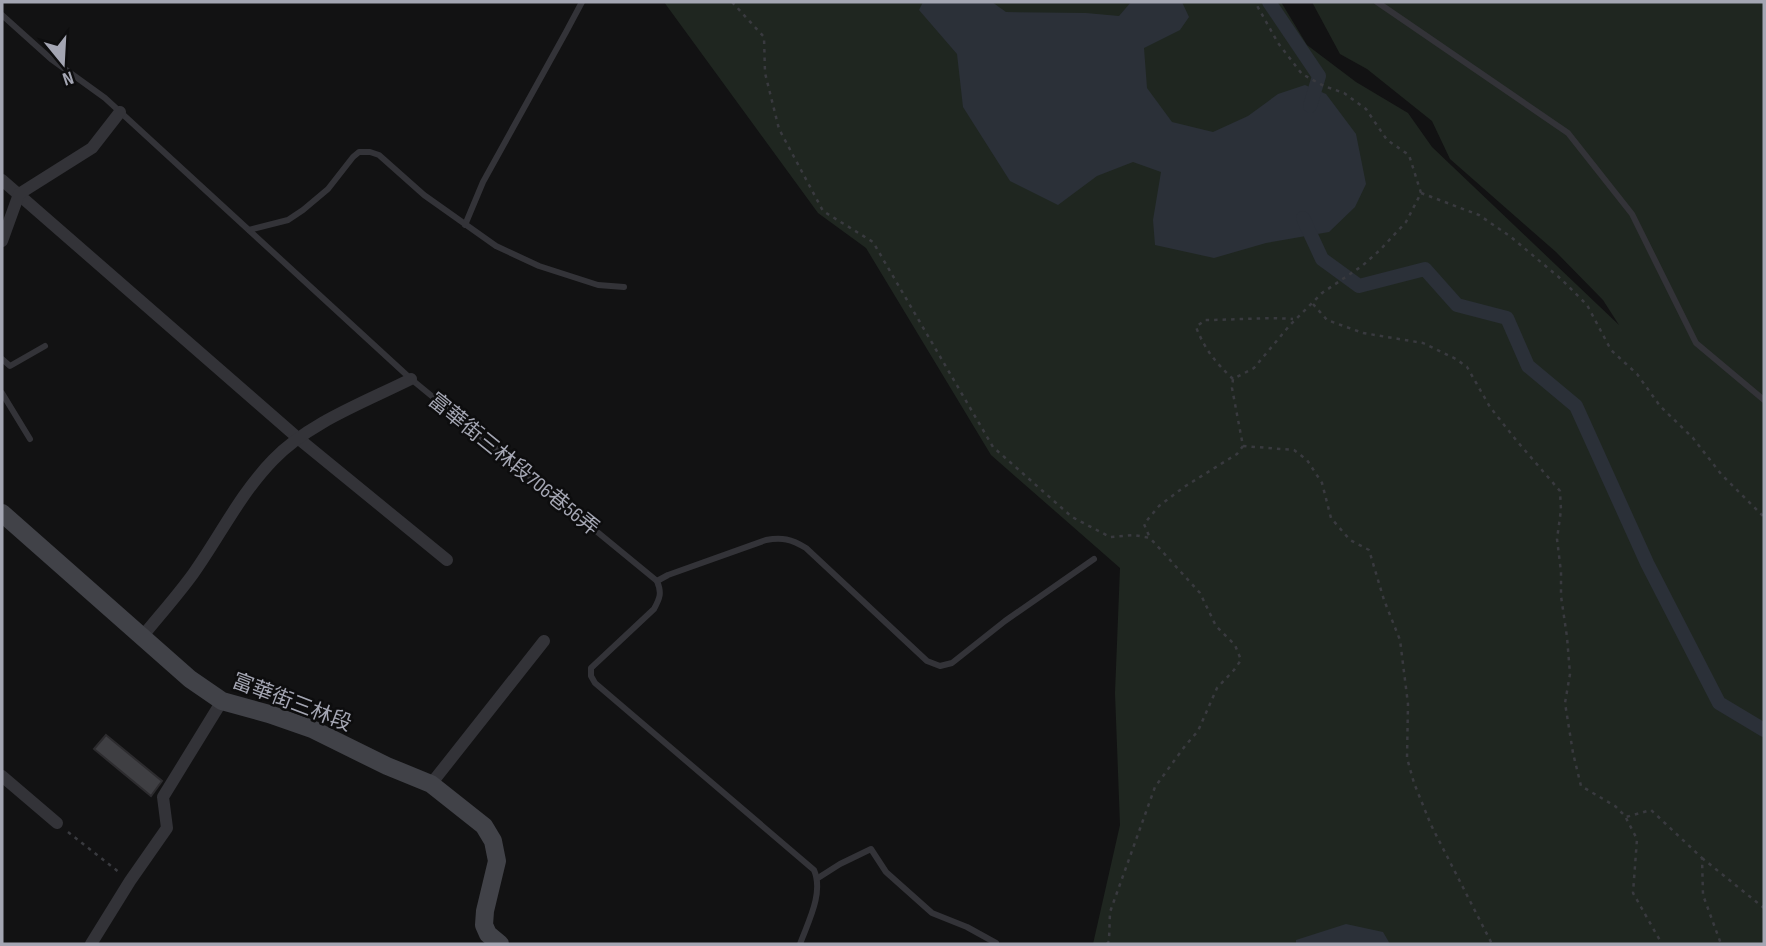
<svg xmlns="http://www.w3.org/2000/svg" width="1766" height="946" font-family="'Sofia Sans Condensed','Noto Sans TC',sans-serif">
<rect width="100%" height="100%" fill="#121213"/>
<polygon fill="#1f2620" points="664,2 1281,2 1307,45 1356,82 1408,113 1432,147 1619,325 1603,300 1556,252 1450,159 1432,121 1367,69 1340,54 1312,2 1764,2 1764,944 1093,944 1120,825 1115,693 1120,568 991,455 866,248 818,213"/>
<g fill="#2b3038">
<polygon points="923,2 992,2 1006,12 1086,13 1119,16 1131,2 1182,2 1189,17 1180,30 1144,48 1147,88 1172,122 1213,132 1248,116 1278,94 1305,85 1326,94 1356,134 1366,184 1355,207 1329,232 1266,243 1214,258 1155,245 1153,220 1161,172 1133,162 1097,176 1058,205 1010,181 963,107 957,54 919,10"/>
<polygon points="1346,924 1383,932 1390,944 1296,944 1296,940"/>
</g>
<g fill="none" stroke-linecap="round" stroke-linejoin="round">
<g stroke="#2b3038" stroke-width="14">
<polyline points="1269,2 1319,76 1310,106"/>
<polyline points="1303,218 1322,259 1359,286 1425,269 1457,305 1507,318 1528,366 1576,406 1647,563 1719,703 1764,730"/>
</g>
</g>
<polygon fill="#3f3f43" stroke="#2d2c2f" stroke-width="2" points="106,735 162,781 151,796 94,749"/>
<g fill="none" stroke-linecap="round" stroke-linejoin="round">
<g stroke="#393a3f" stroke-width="2.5" stroke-dasharray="3.5 5" stroke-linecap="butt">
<polyline points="732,2 764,37 765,73 779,129 823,211 873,242 993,447 1072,517 1110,537 1134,535 1150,538 1144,524 1159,506 1184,487 1237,454 1243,446 1232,388 1233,379 1254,368 1290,325 1322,293 1362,266 1380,250 1406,222 1421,193 1409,155 1387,140 1366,109 1344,93 1324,86 1302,74 1278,43 1255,2"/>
<polyline points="1421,193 1479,215 1511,237 1561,279 1587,305 1611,350 1637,374 1660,406 1693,438 1721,474 1764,517"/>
<polyline points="1313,304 1327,320 1363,333 1423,343 1456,359 1467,367 1490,407 1516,440 1560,491 1561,510 1557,539 1561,572 1561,596 1567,637 1570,674 1565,703 1573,753 1581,786 1615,806 1626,817 1651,810 1702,858 1703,895 1721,944"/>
<path d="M1233,379C1216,363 1205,350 1196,327L1205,320C1234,320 1264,317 1293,319"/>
<polyline points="1243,446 1294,450 1307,460 1322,483 1331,518 1350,540 1369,550 1384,600 1400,640 1408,704 1407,758 1414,783 1431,825 1492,944"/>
<polyline points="1626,818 1637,839 1633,893 1662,944"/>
<polyline points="68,832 120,873"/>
<polyline points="1702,858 1764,908"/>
<polyline points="1107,944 1109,941 1110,912 1155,787 1185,746 1198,731 1217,688 1234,670 1241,660 1235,645 1216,626 1200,593 1150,538"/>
</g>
<g stroke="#333338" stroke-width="6">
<polyline points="1377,2 1568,133 1632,214 1696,343 1764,400"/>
<path d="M2,15L51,59L105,98L411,379L657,581C662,593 660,598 654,609L591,668V676L595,683L814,870C824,893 808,922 800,944"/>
<polyline points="465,225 483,182 566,32 582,2"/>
<polyline points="249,230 288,220 303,210 328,189 353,157 359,152 370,152 379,155 424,195 496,246 539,266 598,285 624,287"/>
<polyline points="2,359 10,366 45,346"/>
<polyline points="2,393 30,439"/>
<path d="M657,581L668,575L766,540C782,537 791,539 806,548L927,661L940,666L952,663L1005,621L1094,559"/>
<polyline points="818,878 840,864 871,849 886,872 932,913 967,927 996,943"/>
</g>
<g stroke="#333338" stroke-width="12">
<polyline points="2,180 299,439 447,560"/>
<polyline points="2,241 19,194 92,148 120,112"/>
<path d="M142,637C159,616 177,596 193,574C220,536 240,494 273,460C308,423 365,402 411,379"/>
<polyline points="2,776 57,823"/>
<polyline points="431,784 544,641"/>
<polyline points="91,944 130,881 167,828 163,797 222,701"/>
</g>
<polyline stroke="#414248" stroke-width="18" points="2,513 190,679 222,701 269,714 312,729 387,766 431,784 484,826 493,841 497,861 485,911 484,925 488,934 500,944"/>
</g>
<g text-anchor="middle" stroke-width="5" stroke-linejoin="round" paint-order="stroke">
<g font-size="21" fill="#a4a6b3" stroke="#0d0d0e">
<text transform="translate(514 464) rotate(39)" y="7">富華街三林段706巷56弄</text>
<text transform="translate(292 702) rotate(21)" y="7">富華街三林段</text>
</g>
</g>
<rect width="1766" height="946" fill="none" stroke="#a4a6b3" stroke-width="7"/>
<g transform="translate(63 63) rotate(162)" stroke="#0d0d0e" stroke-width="5" paint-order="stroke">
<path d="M0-5L12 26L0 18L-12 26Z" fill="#a4a6b3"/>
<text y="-10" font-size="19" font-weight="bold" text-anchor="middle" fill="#a4a6b3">N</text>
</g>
</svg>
